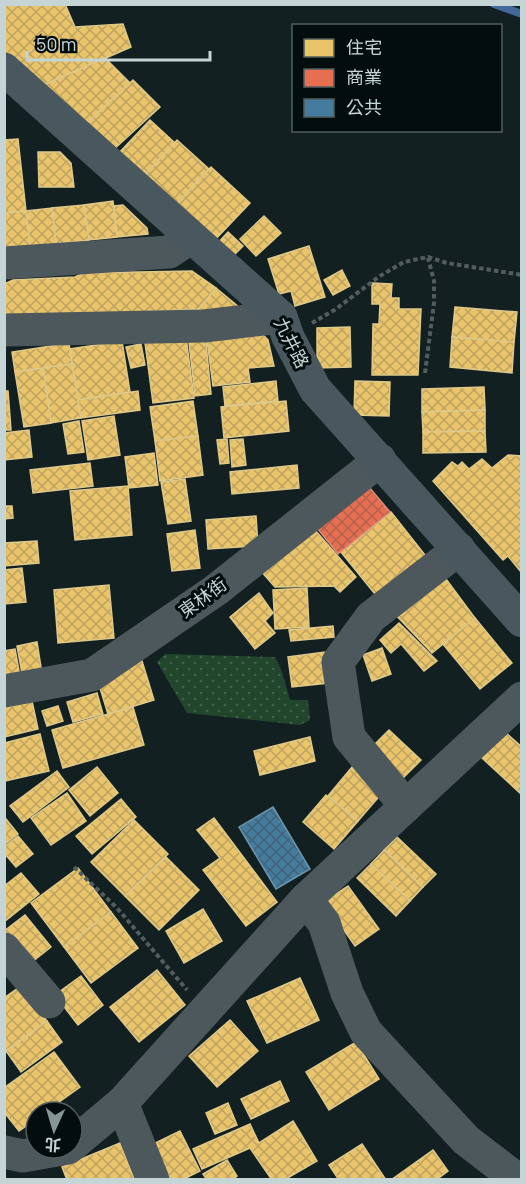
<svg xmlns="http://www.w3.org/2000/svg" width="526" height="1184" font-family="Manrope,'Noto Sans TC',sans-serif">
<defs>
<pattern id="park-dots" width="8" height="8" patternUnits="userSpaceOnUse" patternTransform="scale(1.5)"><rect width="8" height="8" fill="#22462c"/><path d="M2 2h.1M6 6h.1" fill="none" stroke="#41604a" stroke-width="1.8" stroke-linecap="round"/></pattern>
<pattern id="homes-cross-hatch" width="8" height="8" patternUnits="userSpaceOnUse" patternTransform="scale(1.5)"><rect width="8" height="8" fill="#e9c46a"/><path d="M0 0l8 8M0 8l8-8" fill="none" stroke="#bea360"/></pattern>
<pattern id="shops-cross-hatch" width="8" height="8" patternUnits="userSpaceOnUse" patternTransform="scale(1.5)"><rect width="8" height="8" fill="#e76f51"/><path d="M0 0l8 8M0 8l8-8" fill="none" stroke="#b3614c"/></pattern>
<pattern id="public-cross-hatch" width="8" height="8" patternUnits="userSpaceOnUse" patternTransform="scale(1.5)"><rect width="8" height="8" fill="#457b9d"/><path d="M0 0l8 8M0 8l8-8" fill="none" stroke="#416378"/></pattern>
</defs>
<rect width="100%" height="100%" fill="#122022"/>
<polygon fill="url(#park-dots)" points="165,654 275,657 281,669 290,700 308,700 310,720 300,725 187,713 157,662"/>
<g fill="url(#homes-cross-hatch)" stroke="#dec98a" stroke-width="1.5">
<polygon points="4,4 65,4 75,27 123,24 131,47 39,87 4,54"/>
<polygon points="105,58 130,83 84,126 39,87"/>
<polygon points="133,80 160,107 112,151 84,126"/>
<polygon points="150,120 175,143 142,178 117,155"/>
<polygon points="18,139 26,211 4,213 4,140"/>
<polygon points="177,140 209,169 174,207 142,178"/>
<polygon points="38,152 60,152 71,163 74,187 39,187"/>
<polygon points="211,167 250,203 212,243 174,207"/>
<polygon points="113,201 117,237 89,240 84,205"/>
<polygon points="84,205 89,240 56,244 52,208"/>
<polygon points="123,205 147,228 148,234 117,237 114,206"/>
<polygon points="52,208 56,244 30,247 26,211"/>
<polygon points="26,211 30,247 4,249 4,213"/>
<polygon points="264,216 281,233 256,256 240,239"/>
<polygon points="228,232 243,246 231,258 216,245"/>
<polygon points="309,246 325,297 295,306 291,291 279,294 268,259"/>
<polygon points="342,270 350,286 333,295 324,280"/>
<polygon points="192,271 216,288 199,309 4,319 4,284 13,280 75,277 84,273"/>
<polygon points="372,283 392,284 391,298 399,298 399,309 421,309 418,375 372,375 373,324 379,324 380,304 372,304"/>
<polygon points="216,288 245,312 194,320 199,309"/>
<polygon points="455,307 517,312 514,342 452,337"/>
<polygon points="350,327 351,367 317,368 317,328"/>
<polygon points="257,329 268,340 274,366 248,368 250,382 213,386 206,332"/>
<polygon points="205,332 211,394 195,396 188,334"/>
<polygon points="186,337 194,398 153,403 145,343"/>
<polygon points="452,337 514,342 512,373 450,367"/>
<polygon points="122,341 130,392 78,400 70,349"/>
<polygon points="69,343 72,364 15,372 12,352"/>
<polygon points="141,344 145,365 131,368 126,347"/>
<polygon points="72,364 81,418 51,423 43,368"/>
<polygon points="43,368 51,423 24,427 15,372"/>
<polygon points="276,381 278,401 225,406 223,387"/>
<polygon points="355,381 390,382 389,416 354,415"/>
<polygon points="484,387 485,410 422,412 422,389"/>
<polygon points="4,391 8,391 11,430 4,430"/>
<polygon points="138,391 140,410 81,418 78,400"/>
<polygon points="193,401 198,436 155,441 150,407"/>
<polygon points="286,401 289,431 224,438 221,407"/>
<polygon points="485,410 485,431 423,432 422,412"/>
<polygon points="114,416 120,455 88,460 82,421"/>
<polygon points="79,421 84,452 68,454 63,424"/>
<polygon points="29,430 32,457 4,460 4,433"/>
<polygon points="485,431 486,452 423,453 423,432"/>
<polygon points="198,436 203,475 160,481 155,441"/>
<polygon points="227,439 229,463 220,464 217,440"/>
<polygon points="243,439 246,465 232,467 230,440"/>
<polygon points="154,453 158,485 129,488 125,457"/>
<polygon points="508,455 522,456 521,572 508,556 503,560 433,481 452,462 458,466 462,462 469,469 482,459 492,468"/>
<polygon points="90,463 93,486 33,493 30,470"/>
<polygon points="297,465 299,488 232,494 230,472"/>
<polygon points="185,479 191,521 168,524 161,482"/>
<polygon points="128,486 132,535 75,540 70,491"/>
<polygon points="4,506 12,506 13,518 4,519"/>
<polygon points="391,512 429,560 379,599 341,552"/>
<polygon points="256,516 258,546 208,549 206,520"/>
<polygon points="195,530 200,568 172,571 167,534"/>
<polygon points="315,530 356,577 340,592 334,586 275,587 261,571"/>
<polygon points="37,541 39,563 4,566 4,543"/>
<polygon points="22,568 26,602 4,604 4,570"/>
<polygon points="443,575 475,618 432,653 393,612"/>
<polygon points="109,585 114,638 58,643 54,590"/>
<polygon points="307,588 309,627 275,629 273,590"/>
<polygon points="259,593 273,613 265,621 275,633 255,649 230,617"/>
<polygon points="475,618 512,663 480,689 443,644"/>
<polygon points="399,623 437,661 424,671 401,644 391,653 380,640"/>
<polygon points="333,626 334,637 291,641 289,630"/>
<polygon points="37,642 43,680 24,684 17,646"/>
<polygon points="382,648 391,674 372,681 363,655"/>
<polygon points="15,649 21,682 4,685 4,651"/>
<polygon points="325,652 329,683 292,687 288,657"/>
<polygon points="142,661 154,700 108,714 96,675"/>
<polygon points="97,693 103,714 73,722 67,702"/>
<polygon points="32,701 38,729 4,737 4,708"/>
<polygon points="58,706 63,721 47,726 42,711"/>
<polygon points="133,707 144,745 63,768 52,730"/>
<polygon points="389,730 421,760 400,781 369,750"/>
<polygon points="505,732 522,747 521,794 482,758"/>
<polygon points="40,734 49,771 5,781 4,743"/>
<polygon points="310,737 315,761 260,775 254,751"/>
<polygon points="97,767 118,793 90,816 69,790"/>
<polygon points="352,767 382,793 358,821 328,796"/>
<polygon points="57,771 69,787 23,822 10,806"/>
<polygon points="67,793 86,821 51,845 31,818"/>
<polygon points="326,795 358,821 334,849 303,822"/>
<polygon points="121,799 136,817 92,854 76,836"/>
<polygon points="214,818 277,902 246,926 203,870 220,858 197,830"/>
<polygon points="6,819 18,834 4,845 4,821"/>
<polygon points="134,820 168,854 125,896 91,862"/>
<polygon points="18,836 33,854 16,867 4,853 4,847"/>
<polygon points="397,837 436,874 423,887 384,850"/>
<polygon points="384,850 423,887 410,901 371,864"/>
<polygon points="166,857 199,890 159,930 125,896"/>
<polygon points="371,864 410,901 396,916 357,878"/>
<polygon points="78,868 111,912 64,947 31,903"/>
<polygon points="21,873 39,894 4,922 4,886"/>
<polygon points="348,886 379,929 355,946 324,902"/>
<polygon points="203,909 222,941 184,963 166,931"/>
<polygon points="111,912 138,948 91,983 64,947"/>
<polygon points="25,915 51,947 27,966 4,939 4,931"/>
<polygon points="157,970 185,1005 139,1042 110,1007"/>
<polygon points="81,976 103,1005 78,1025 55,995"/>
<polygon points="300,978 319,1020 267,1043 247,1001"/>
<polygon points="21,986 47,1021 4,1052 4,998"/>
<polygon points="230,1020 258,1051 217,1087 189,1056"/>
<polygon points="47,1021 62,1042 21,1072 6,1051"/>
<polygon points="356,1042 379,1079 329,1110 306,1072"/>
<polygon points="54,1052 80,1087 45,1112 36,1112 36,1119 19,1131 4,1112 4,1088"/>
<polygon points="280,1081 289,1101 251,1119 241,1099"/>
<polygon points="228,1103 237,1125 215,1134 206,1113"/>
<polygon points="293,1121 317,1161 284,1180 272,1180 250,1148 202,1169 193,1149 250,1124 259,1143"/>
<polygon points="180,1131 200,1171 182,1180 171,1180 153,1144"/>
<polygon points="120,1143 135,1180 67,1180 62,1167"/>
<polygon points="362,1144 386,1180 339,1180 329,1165"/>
<polygon points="433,1150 448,1171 436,1180 391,1180"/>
<polygon points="227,1160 237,1176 232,1180 207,1180 203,1174"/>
</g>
<polygon fill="url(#shops-cross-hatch)" stroke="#dd8e79" stroke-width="1.5" points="369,487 390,512 338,554 318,529"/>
<polygon fill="url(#public-cross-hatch)" stroke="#6b96ae" stroke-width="1.5" points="273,807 310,869 276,889 239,827"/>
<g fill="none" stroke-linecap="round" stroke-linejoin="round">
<polyline stroke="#426999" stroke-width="8" points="494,4 522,14"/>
<g stroke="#535d60" stroke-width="4" stroke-dasharray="4.5 3" stroke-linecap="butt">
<polyline points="312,323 336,309 380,276 404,262 428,257 447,263 522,275"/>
<polyline points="425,373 434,303 434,281 428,258"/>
<polyline points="74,867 117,908 187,990"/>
</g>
<g stroke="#4d585d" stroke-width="33">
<polyline points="4,263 169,252 181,244 188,234"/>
<polyline points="4,330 204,326 281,317"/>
<polyline points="4,691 92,675 216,590 380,460"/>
<polyline points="406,806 349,737 338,662 371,617 459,549"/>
<polyline points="306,899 324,923 347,993 366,1032 466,1140 518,1180"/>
<polyline points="4,949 49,1002"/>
<polyline points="122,1103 153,1180"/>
<polyline points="72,1145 122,1103 306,899 522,698"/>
<polyline points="4,1152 23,1156 68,1148"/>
</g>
<polyline stroke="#49585e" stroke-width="33" points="4,69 281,317 288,337 315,389 522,621"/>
</g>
<g text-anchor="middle" stroke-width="6" stroke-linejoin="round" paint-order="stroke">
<g font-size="18" fill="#c5d5d6" stroke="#040d0e">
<text transform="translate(291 343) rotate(63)" y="6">九井路</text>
<text transform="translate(203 598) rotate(-36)" y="6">東林街</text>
</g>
</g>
<rect width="526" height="1184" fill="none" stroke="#c5d5d6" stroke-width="12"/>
<rect x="292" y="24" width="210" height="108" fill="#040d0e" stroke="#515d5e" stroke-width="1.5"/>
<rect x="304" y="39" width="30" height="18" fill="#e9c46a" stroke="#515d5e" stroke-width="1.5"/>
<text x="346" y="54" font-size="18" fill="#c5d5d6">住宅</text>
<rect x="304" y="69" width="30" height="18" fill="#e76f51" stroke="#515d5e" stroke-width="1.5"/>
<text x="346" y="84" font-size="18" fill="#c5d5d6">商業</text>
<rect x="304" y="99" width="30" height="18" fill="#457b9d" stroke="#515d5e" stroke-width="1.5"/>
<text x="346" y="114" font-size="18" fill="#c5d5d6">公共</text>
<g transform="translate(54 1130) rotate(184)"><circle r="28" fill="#040d0e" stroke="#515d5e" stroke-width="1.5"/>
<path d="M0-4.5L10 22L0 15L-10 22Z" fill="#869697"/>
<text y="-9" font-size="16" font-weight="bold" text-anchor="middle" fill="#c5d5d6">北</text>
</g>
<path d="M27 51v9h183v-9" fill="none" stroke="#c5d5d6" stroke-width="3"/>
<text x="36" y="51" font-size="18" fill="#c5d5d6" stroke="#040d0e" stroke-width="4.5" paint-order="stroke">50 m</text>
</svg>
